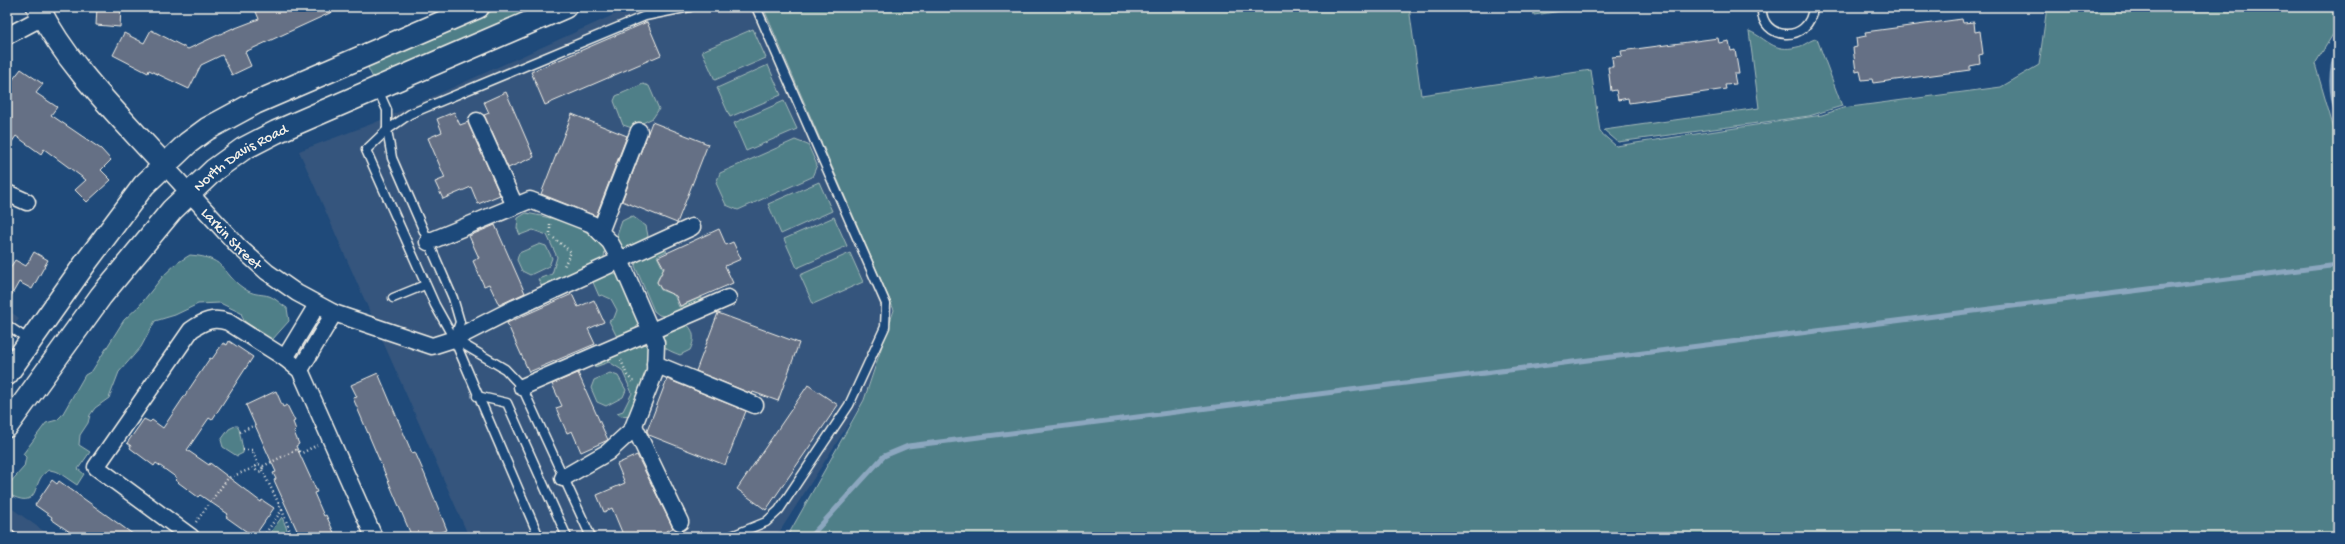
<svg xmlns="http://www.w3.org/2000/svg" width="2345" height="544" font-family="'Gochi Hand',sans-serif">
<rect width="100%" height="100%" fill="#1f4a7a"/>
<filter id="ink" filterUnits="userSpaceOnUse"><feTurbulence type="fractalNoise" baseFrequency=".025" numOctaves="2"/><feDisplacementMap in="SourceGraphic" scale="8" xChannelSelector="R" yChannelSelector="G"/><feConvolveMatrix kernelMatrix="1 2 1 2 8 2 1 2 1" color-interpolation-filters="sRGB"/></filter>
<g filter="url(#ink)">
<g fill="#34557d">
<polygon points="631,7 763,7 894,310 864,400 780,531 765,537 469,537 299,151 374,123"/>
<polygon points="7,309 19,318 7,332"/>
<polygon points="7,505 52,537 7,537"/>
</g>
<g fill="#507f88" stroke="#a2b8b8">
<polygon points="502,7 536,7 373,78 368,68 372,64"/>
<polygon points="763,7 1409,7 1421,95 1591,70 1600,132 1616,146 1822,115 1843,108 2001,87 2039,65 2047,7 2338,7 2338,26 2315,64 2338,143 2338,537 787,537 864,400 894,310"/>
<polygon points="1533,7 1589,7 1534,15"/>
<polygon points="753,29 766,58 715,80 702,51"/>
<path d="M1749,31C1768,39 1773,53 1797,47C1805,46 1810,39 1817,39L1842,106L1809,116L1618,142L1604,130L1759,108Z"/>
<polygon points="768,65 781,95 730,117 717,88"/>
<polygon points="643,84 649,86 659,109 653,118 632,128 623,125 614,101 616,96"/>
<polygon points="784,101 797,129 746,151 734,123"/>
<polygon points="795,140 808,145 817,165 812,177 738,210 726,205 716,183 720,173"/>
<polygon points="819,182 832,211 781,234 768,204"/>
<path d="M526,213C553,218 588,225 605,249L604,258L598,263L542,287L538,279L552,274L557,257L547,235L533,230L520,235L517,228L518,218Z"/>
<polygon points="632,216 646,226 648,236 645,241 624,249 616,238 622,221"/>
<polygon points="834,217 847,246 797,268 784,239"/>
<polygon points="540,244 546,246 552,258 549,266 530,275 522,271 517,260 519,253"/>
<polygon points="662,248 667,251 657,256 665,273 660,274 657,282 661,290 669,293 673,292 679,307 702,297 700,302 665,316 659,315 654,311 635,266 637,260"/>
<polygon points="850,253 863,282 813,304 800,275"/>
<path d="M190,255C230,258 220,275 248,291C255,295 262,294 269,296C275,298 282,305 287,308L289,321L272,340L244,321L241,313L220,303L198,304L175,315L155,321L141,347L119,372L109,398L95,408L90,415L88,423L80,435L79,445L90,452L78,469L84,474L77,485L58,472L50,470C30,477 43,510 12,496L8,485L24,467L26,457L23,454L46,423L57,420L62,415L85,375L92,371L124,320L140,305L163,276L177,263Z"/>
<polygon points="611,272 619,276 639,323 634,331 617,337 609,321 614,318 617,310 611,299 602,295 599,296 592,280"/>
<path d="M685,323C695,330 695,340 690,350L680,355C667,350 656,346 664,330Z"/>
<path d="M642,342L648,348C649,373 642,393 630,415L621,416L617,413L623,411L632,393L622,370L609,362L595,367L593,362Z"/>
<polygon points="610,373 618,376 626,390 623,397 606,406 597,402 591,388 594,380"/>
<polygon points="235,426 238,426 239,429 243,450 243,453 237,456 223,447 221,440 229,429"/>
<polygon points="282,517 290,537 267,537"/>
</g>
<g fill="none" stroke-linecap="round" stroke-linejoin="round">
<g stroke="#8ca7bf" stroke-width="5">
<path d="M2338,49C2329,71 2331,95 2338,117"/>
<polyline points="810,537 884,456 908,446 2338,265"/>
</g>
</g>
<g fill="#656f85" stroke="#f4f1e8">
<polygon points="97,7 121,7 120,27 96,25"/>
<polygon points="254,7 343,7 245,52 251,66 232,75 222,55 201,65 189,89 149,70 148,73 113,55 124,33 144,43 151,30 188,49 233,28 233,29 259,19"/>
<polygon points="1962,19 1963,23 1974,22 1975,32 1980,31 1983,54 1979,55 1980,64 1970,66 1970,70 1873,83 1872,79 1862,80 1860,71 1856,72 1853,48 1857,47 1856,38 1866,36 1865,32"/>
<polygon points="647,22 661,55 545,105 531,72"/>
<polygon points="1718,38 1719,43 1729,41 1731,51 1735,50 1739,74 1734,74 1736,84 1725,85 1726,89 1629,103 1628,98 1618,100 1616,90 1611,91 1608,67 1613,67 1612,57 1622,56 1621,51"/>
<polygon points="21,69 43,84 36,93 57,107 51,115 101,149 111,160 101,170 111,180 87,202 75,190 86,180 44,149 41,154 16,136 7,149 7,87"/>
<polygon points="506,92 534,157 508,168 484,115 489,113 484,102"/>
<polygon points="454,112 460,125 468,122 500,195 478,204 471,187 443,199 435,182 445,178 428,138 442,132 437,119"/>
<polygon points="572,114 627,136 596,216 541,194"/>
<polygon points="652,122 708,144 677,223 622,201"/>
<polygon points="495,225 525,293 499,305 489,284 484,286 473,261 479,258 469,236"/>
<polygon points="719,229 726,245 733,242 741,259 725,266 733,283 680,306 676,296 661,289 657,282 664,268 658,257"/>
<polygon points="34,252 48,260 32,289 19,282 7,303 7,273 15,260 26,266"/>
<polygon points="572,294 578,307 594,300 604,322 588,329 595,344 529,372 507,323"/>
<polygon points="718,313 799,343 778,401 753,392 752,394 696,371"/>
<polygon points="229,341 253,357 212,420 209,418 187,450 209,465 210,463 261,502 262,500 274,508 256,534 252,531 250,534 226,517 228,514 200,495 198,497 175,480 177,478 156,463 154,466 130,448 131,446 127,443 144,419 150,422 152,420 163,428 210,358 212,359 223,343 227,345"/>
<polygon points="378,373 412,453 415,452 425,475 447,530 431,537 412,537 353,398 357,397 351,385"/>
<polygon points="578,373 608,440 581,452 572,431 567,433 556,408 562,406 552,384"/>
<polygon points="667,379 746,411 725,465 649,435 647,431"/>
<polygon points="808,385 838,405 766,510 737,489"/>
<polygon points="276,391 283,407 287,405 295,421 293,422 296,430 294,432 299,444 296,446 317,492 314,493 324,516 326,515 336,537 300,537 274,480 276,479 273,473 276,472 246,405"/>
<polygon points="637,455 673,528 665,532 668,537 624,537 612,508 604,512 597,495 625,483 617,464"/>
<polygon points="52,480 57,484 59,481 137,537 77,537 51,519 52,517 35,505"/>
</g>
<g fill="none" stroke-linecap="round" stroke-linejoin="round">
<g stroke="#f4f1e8" stroke-width="11">
<g id="lane">
<path d="M1762,7C1759,40 1810,46 1813,7"/>
<polyline points="378,90 387,110 387,130 392,158 453,298 460,322 454,339 505,369 522,387 591,537"/>
<polyline points="393,298 425,285"/>
<polyline points="7,325 29,340"/>
<polyline points="477,396 507,403 567,537"/>
<polyline points="7,533 12,537"/>
<polyline points="539,537 454,339 435,305 366,150 387,130 410,114 645,16 690,7"/>
<polyline points="729,537 766,522 779,510 849,405 885,327 886,304 756,7"/>
</g>
</g>
<g stroke="#f4f1e8" stroke-width="19">
<g id="street">
<polyline points="7,36 43,17"/>
<polyline points="477,121 515,206"/>
<path id="s1" d="M164,165L238,246L267,272L297,293L334,313L432,346L454,339L515,308L692,227"/>
<polyline points="7,193 27,202"/>
<polyline points="600,232 639,131"/>
<polyline points="428,242 530,200 592,224 610,242 620,260 656,343 655,372 632,430 608,452 563,478"/>
<polyline points="285,358 317,305"/>
<polyline points="655,364 755,405"/>
<polyline points="300,370 334,313"/>
<polyline points="522,387 728,298"/>
<polyline points="634,426 680,522"/>
<path d="M191,537L96,467L191,330C204,321 213,317 228,322L285,358L300,370L374,537"/>
</g>
</g>
<g stroke="#f4f1e8" stroke-width="25">
<path id="secondary" d="M38,7C68,67 119,115 164,165"/>
</g>
<g stroke="#f4f1e8" stroke-width="25">
<g id="highway">
<polyline points="7,374 87,261 144,185 188,143 207,129 255,103 478,7"/>
<path id="s2" d="M7,426L101,296L172,210L214,170L243,149L276,132L565,7"/>
</g>
</g>
<g stroke="#f4f1e8" stroke-width="2.5" stroke-dasharray="1 3" stroke-linecap="butt">
<polyline points="550,224 550,235 571,252 563,268"/>
<polyline points="621,360 627,375 634,383"/>
<polyline points="240,432 253,426"/>
<polyline points="243,450 252,450 258,464"/>
<circle cx="259" cy="468" r="3.5"/>
<polyline points="263,466 296,450 302,453 317,445"/>
<polyline points="262,470 282,510 263,537"/>
<polyline points="282,510 292,537"/>
<polyline points="196,522 228,478 256,467"/>
</g>
<use href="#lane" stroke="#1f4a7a" stroke-width="8"/>
<use href="#street" stroke="#1f4a7a" stroke-width="16"/>
<use href="#secondary" stroke="#1f4a7a" stroke-width="22"/>
<use href="#highway" stroke="#1f4a7a" stroke-width="22"/>
</g>
</g>
<g text-anchor="middle" stroke-width="3" stroke-linejoin="round" paint-order="stroke">
<g font-size="15" fill="#f4f1e8" stroke="#1f4a7a">
<text dy="5" stroke="none"><textPath href="#s2" startOffset="359">North Davis Road</textPath></text>
<text dy="5" stroke="none"><textPath href="#s1" startOffset="100">Larkin Street</textPath></text>
</g>
</g>
<rect width="2345" height="544" fill="none" stroke="#1f4a7a" stroke-width="24"/>
<rect x="12" y="12" width="2321" height="520" fill="none" stroke="#f4f1e8" stroke-width="1.5" filter="url(#ink)"/>
</svg>
